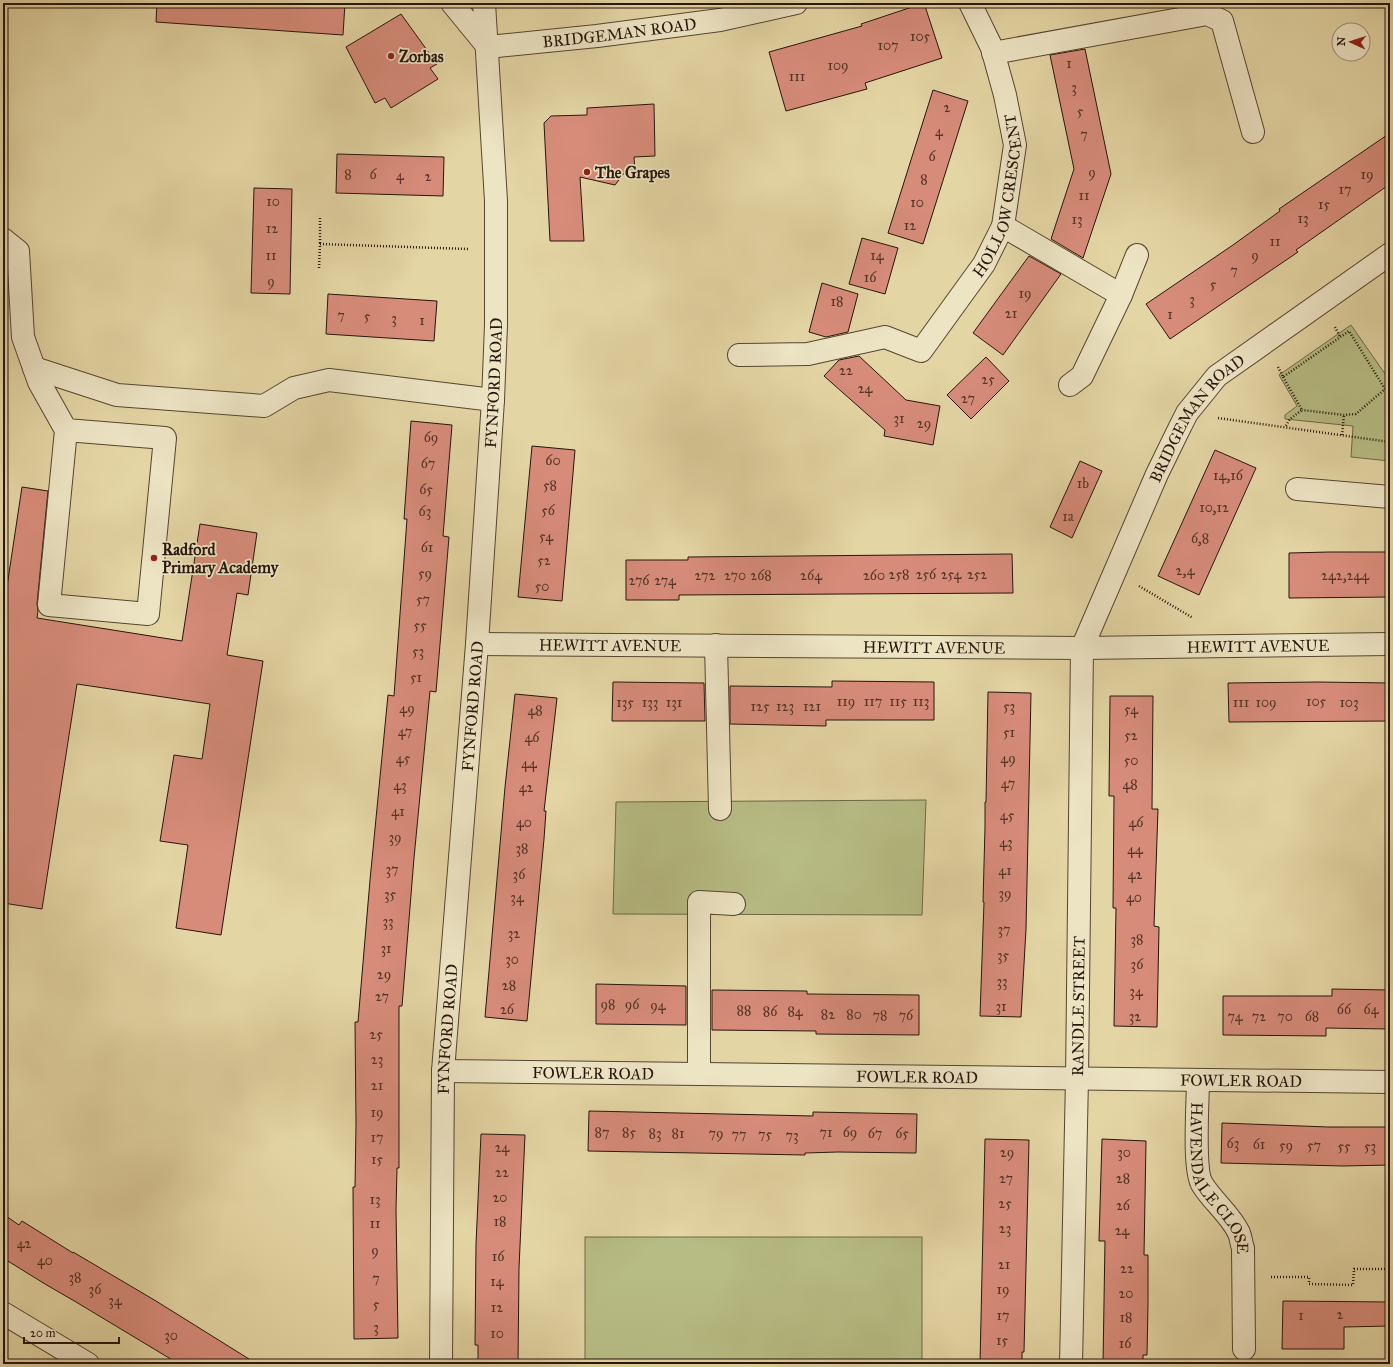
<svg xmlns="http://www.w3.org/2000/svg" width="1393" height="1367" font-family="'IM FELL Great Primer',serif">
<rect width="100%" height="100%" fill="#e4d5a4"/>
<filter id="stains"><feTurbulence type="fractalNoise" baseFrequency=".005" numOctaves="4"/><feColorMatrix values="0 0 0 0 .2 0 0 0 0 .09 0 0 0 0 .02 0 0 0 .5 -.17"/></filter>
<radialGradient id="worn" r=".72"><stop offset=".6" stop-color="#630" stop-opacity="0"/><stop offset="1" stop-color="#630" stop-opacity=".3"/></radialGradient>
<g fill="#b7bc84" stroke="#6e6847">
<polygon points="1351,325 1390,381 1390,461 1351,457 1353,426 1285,419 1285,415 1297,406 1279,375"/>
<polygon points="926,800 922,915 613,914 616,802"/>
<rect x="585" y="1237" width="337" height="127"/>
</g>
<g fill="#d78c7a" stroke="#26150a">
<polygon points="157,3 345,3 343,35 156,22"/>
<polygon points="924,3 942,58 865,83 867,89 786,111 769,52 862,26 861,24"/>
<polygon points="401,14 437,64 430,68 438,79 391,108 385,98 375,103 346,47"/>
<polygon points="1085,49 1111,174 1083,258 1051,239 1074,169 1050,55"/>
<polygon points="933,90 968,101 923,244 888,233"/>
<polygon points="654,104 655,156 634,157 635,172 625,172 615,185 580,177 584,241 550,241 544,123 551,116 587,115 587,108"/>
<polygon points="1390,133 1390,184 1296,250 1298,252 1170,339 1146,304 1233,245 1280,211 1279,209"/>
<polygon points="337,154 444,157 443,196 336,193"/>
<polygon points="254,188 292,189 290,294 251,293"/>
<polygon points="862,238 898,248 885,294 849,284"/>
<polygon points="1029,256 1061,274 1003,355 973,333"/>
<polygon points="822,283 858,294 848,332 826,337 809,332"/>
<polygon points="328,294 437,301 434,341 326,334"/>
<polygon points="859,356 906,400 940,406 933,445 884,436 885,430 824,376 839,360"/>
<polygon points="986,357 1009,381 971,419 947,395"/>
<polygon points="411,421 452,425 443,536 449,537 436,692 430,691 414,858 402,1006 399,1006 399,1168 397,1168 396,1210 398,1338 354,1339 353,1187 355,1187 356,1125 355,1022 358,1022 370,880 388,695 394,696 407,519 404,519"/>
<polygon points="532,446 575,450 562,601 518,597"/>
<polygon points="1215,450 1256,468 1199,595 1158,576"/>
<polygon points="1080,461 1102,471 1072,538 1050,527"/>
<polygon points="22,487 48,491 37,604 38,611 37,618 182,641 200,524 257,533 248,595 237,593 227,655 263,661 221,935 176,928 188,845 160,841 174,755 202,759 210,704 77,684 42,909 3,903 3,613"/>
<polygon points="1329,552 1390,552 1390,597 1289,598 1289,553"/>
<polygon points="1012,554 1013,593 679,595 679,600 626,600 626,560 688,560 688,557"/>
<polygon points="832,681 934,682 934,720 826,720 826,726 730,724 730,686 832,687"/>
<polygon points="613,682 704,683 705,721 612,721"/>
<polygon points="1319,682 1390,683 1390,721 1229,722 1228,683"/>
<polygon points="988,692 1031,693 1026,929 1021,1017 980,1016 984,902 983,902 985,827 985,802 986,802"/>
<polygon points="515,694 557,698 544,811 546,811 544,839 527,1021 485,1017 505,787"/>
<polygon points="1110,696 1153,696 1152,809 1158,809 1154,926 1159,927 1157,1027 1114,1026 1116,908 1113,908 1114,796 1109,796"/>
<polygon points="596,984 686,986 686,1025 596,1024"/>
<polygon points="1332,989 1390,990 1390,1029 1326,1028 1326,1036 1223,1035 1223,996 1332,996"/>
<polygon points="712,990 807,991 807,994 919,995 919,1035 816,1034 816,1031 712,1030"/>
<polygon points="589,1111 813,1116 813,1112 917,1114 916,1153 838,1152 805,1153 805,1155 588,1151"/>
<polygon points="1222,1123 1328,1127 1390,1127 1390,1165 1343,1166 1221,1163"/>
<polygon points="481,1134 525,1135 519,1268 518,1364 478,1364 478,1345 475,1345 476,1244"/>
<polygon points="985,1139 1029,1140 1024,1352 1022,1352 1022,1364 980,1364"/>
<polygon points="1102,1139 1146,1141 1144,1255 1148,1255 1148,1305 1147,1355 1143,1355 1143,1364 1103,1364 1105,1241 1099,1241"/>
<polygon points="3,1214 19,1225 22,1221 73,1253 73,1252 156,1301 257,1364 179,1364 76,1302 45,1284 3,1258"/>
<polygon points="1283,1301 1390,1302 1390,1326 1344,1327 1344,1349 1282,1349"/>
</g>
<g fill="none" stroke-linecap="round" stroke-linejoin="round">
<g stroke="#564530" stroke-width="24">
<g id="minor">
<path id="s1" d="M452,3L488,47L597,36L720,20L796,3"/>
<polyline points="993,53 1207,14 1222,21 1253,132"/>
<polyline points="1003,226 1121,295 1137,255"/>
<polyline points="3,239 18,251 23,337 39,382 66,430 49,605 148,614 165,438 66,430"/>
<path id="s2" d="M739,355L808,354L885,337L921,351L984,264L1003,226L1015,145L1005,95L992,48L970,3"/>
<polyline points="34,368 117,395 264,406 294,388 329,380 493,400"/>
<polyline points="1070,385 1082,376 1121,295"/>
<polyline points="1297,489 1390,497"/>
<path id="s3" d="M477,644L1082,648L1390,644"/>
<polyline points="716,645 720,809"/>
<path id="s4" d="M443,1071L1390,1082"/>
<polyline points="699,1074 699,902 734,904"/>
<path id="s5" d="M1198,1080C1198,1101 1193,1169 1202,1184C1213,1202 1230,1214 1239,1233C1241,1238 1241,1243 1243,1248L1244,1349"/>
<polyline points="3,1313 88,1364"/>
<path id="s6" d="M441,1364L443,1071L477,644L493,400L496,325V201L484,3"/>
<path id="s7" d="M1071,1364L1077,1078L1082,648L1157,474L1177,433L1187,413L1217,376L1390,254"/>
</g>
</g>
<g stroke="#26150a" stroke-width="2.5" stroke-dasharray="1 2" stroke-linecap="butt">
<polyline points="320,218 320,244"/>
<polyline points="319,268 320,244 468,249"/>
<polyline points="1335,327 1340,337"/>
<polyline points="1278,367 1283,377 1349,331 1385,389 1356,414 1344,415 1302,410"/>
<polyline points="1283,377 1302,410 1290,419 1285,427"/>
<polyline points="1218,418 1390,442"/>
<polyline points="1342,435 1344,415"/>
<polyline points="1139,586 1193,618"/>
<polyline points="1271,1277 1309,1277 1309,1284 1353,1285 1354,1269 1390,1269"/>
</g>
<use href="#minor" stroke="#ede4c4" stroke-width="22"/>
</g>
<g fill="#8f2418" stroke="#ede4c4" stroke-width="1.5">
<circle cx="391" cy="56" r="4"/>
<circle cx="587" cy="172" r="4"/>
<circle cx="154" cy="558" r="4"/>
</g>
<g text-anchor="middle" stroke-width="3.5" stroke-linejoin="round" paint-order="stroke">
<g font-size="14" fill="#523326">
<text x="920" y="41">105</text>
<text x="888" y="50">107</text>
<text x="1069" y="68">1</text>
<text x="838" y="70">109</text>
<text x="797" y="81">111</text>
<text x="1074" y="92">3</text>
<text x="947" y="112">2</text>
<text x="1080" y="116">5</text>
<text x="939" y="136">4</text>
<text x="1084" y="139">7</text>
<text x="932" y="161">6</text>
<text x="1092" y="177">9</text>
<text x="348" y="179">8</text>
<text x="373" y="179">6</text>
<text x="1367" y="179">19</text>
<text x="400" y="180">4</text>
<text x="428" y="181">2</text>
<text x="924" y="184">8</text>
<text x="1345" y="194">17</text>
<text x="1084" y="200">11</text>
<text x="273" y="206">10</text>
<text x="917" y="207">10</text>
<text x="1324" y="209">15</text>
<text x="1303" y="223">13</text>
<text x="1077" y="224">13</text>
<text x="910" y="230">12</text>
<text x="272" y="233">12</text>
<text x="1275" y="246">11</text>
<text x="271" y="260">11</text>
<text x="877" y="260">14</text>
<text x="1255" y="260">9</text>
<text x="1234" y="275">7</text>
<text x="870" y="282">16</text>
<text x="271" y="286">9</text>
<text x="1213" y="289">5</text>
<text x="1025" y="298">19</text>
<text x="1192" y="304">3</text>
<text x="837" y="306">18</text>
<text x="1011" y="318">21</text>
<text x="1170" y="319">1</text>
<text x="341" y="320">7</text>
<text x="367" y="321">5</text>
<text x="394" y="323">3</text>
<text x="422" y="325">1</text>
<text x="846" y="375">22</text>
<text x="988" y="384">25</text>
<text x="865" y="393">24</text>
<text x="968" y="403">27</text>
<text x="899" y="423">31</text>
<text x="924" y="428">29</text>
<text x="431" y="442">69</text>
<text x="553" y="465">60</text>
<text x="428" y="468">67</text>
<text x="1228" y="480">14,16</text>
<text x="1083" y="488">1b</text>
<text x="550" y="490">58</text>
<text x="426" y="494">65</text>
<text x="1214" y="512">10,12</text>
<text x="548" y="515">56</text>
<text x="425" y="516">63</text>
<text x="1068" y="521">1a</text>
<text x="546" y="541">54</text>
<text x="1200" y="543">6,8</text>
<text x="427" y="552">61</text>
<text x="544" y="565">52</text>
<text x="1185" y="575">2,4</text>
<text x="425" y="578">59</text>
<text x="899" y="579">258</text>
<text x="926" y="579">256</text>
<text x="951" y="579">254</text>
<text x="977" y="579">252</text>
<text x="705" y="580">272</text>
<text x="735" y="580">270</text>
<text x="761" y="580">268</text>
<text x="811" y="580">264</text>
<text x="874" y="580">260</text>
<text x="1345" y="580">242,244</text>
<text x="639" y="585">276</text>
<text x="665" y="585">274</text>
<text x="542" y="591">50</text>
<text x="423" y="604">57</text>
<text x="420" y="630">55</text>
<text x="418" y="656">53</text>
<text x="416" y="682">51</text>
<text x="846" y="706">119</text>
<text x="873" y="706">117</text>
<text x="898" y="706">115</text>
<text x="921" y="706">113</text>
<text x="1316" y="706">105</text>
<text x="625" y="707">135</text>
<text x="650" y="707">133</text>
<text x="674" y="707">131</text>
<text x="1241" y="707">111</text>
<text x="1266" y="707">109</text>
<text x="1349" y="707">103</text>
<text x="760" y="711">125</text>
<text x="785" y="711">123</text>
<text x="812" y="711">121</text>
<text x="1009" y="711">53</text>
<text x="407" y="713">49</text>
<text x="1131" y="714">54</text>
<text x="535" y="715">48</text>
<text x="405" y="736">47</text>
<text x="1009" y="737">51</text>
<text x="1131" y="740">52</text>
<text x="532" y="742">46</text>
<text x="403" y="763">45</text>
<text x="1008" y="763">49</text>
<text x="1131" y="765">50</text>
<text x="529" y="768">44</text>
<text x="1008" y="788">47</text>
<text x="1130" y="789">48</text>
<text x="400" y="790">43</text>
<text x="526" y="792">42</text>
<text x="398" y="816">41</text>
<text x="1007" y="820">45</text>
<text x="524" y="827">40</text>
<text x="1136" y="827">46</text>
<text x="395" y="842">39</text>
<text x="1006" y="847">43</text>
<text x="522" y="853">38</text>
<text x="1135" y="854">44</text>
<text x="392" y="874">37</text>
<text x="1005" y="875">41</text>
<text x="519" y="879">36</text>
<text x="1135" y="879">42</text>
<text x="1005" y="898">39</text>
<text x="390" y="899">35</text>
<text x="517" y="902">34</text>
<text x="1134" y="902">40</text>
<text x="388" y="926">33</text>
<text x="1004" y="934">37</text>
<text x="514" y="938">32</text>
<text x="1137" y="944">38</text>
<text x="386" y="953">31</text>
<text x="1003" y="960">35</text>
<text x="512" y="964">30</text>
<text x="1137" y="969">36</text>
<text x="384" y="979">29</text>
<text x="1002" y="986">33</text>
<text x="509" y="990">28</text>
<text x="1136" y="996">34</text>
<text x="382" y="1001">27</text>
<text x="608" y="1009">98</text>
<text x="632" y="1009">96</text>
<text x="658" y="1010">94</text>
<text x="1001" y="1011">31</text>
<text x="507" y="1014">26</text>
<text x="1344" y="1014">66</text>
<text x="1371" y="1014">64</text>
<text x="744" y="1015">88</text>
<text x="770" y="1016">86</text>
<text x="795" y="1016">84</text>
<text x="828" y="1019">82</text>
<text x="854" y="1019">80</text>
<text x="880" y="1020">78</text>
<text x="906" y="1020">76</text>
<text x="1135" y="1021">32</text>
<text x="1235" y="1021">74</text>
<text x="1259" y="1021">72</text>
<text x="1285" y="1021">70</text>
<text x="1312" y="1021">68</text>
<text x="376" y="1039">25</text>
<text x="377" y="1064">23</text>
<text x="377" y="1090">21</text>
<text x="377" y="1117">19</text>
<text x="602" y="1137">87</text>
<text x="629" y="1137">85</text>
<text x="826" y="1137">71</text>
<text x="850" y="1137">69</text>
<text x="655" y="1138">83</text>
<text x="678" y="1138">81</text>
<text x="716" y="1138">79</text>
<text x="875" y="1138">67</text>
<text x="902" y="1138">65</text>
<text x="739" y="1139">77</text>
<text x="765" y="1139">75</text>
<text x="792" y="1140">73</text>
<text x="377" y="1142">17</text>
<text x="1233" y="1148">63</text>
<text x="1259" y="1149">61</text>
<text x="1286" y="1150">59</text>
<text x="1314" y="1150">57</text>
<text x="1344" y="1151">55</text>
<text x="1370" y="1151">53</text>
<text x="502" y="1152">24</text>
<text x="1007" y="1157">29</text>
<text x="1124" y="1157">30</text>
<text x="377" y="1164">15</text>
<text x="502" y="1177">22</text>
<text x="1006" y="1183">27</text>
<text x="1123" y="1183">28</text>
<text x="500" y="1202">20</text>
<text x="375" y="1204">13</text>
<text x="1005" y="1208">25</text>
<text x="1123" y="1210">26</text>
<text x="500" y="1226">18</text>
<text x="375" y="1228">11</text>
<text x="1005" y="1233">23</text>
<text x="1122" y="1235">24</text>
<text x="24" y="1248">42</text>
<text x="375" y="1255">9</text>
<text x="498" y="1261">16</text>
<text x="45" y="1265">40</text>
<text x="1004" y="1269">21</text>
<text x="1127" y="1273">22</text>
<text x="75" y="1282">38</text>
<text x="376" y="1283">7</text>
<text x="497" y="1286">14</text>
<text x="95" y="1294">36</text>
<text x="1003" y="1294">19</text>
<text x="1126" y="1298">20</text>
<text x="115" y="1305">34</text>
<text x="376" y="1309">5</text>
<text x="497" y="1312">12</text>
<text x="1340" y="1319">2</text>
<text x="1003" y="1320">17</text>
<text x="1301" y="1320">1</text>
<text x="1126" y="1322">18</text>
<text x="376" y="1332">3</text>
<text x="497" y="1338">10</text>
<text x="171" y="1340">30</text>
<text x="1002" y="1345">15</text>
<text x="1125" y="1348">16</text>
</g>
<g font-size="16" fill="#26150a" stroke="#ede4c4">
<text dy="6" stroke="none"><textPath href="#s1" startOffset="189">BRIDGEMAN ROAD</textPath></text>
<text dy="6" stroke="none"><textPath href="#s2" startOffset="365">HOLLOW CRESCENT</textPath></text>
<text dy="6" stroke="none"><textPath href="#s6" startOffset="983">FYNFORD ROAD</textPath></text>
<text dy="6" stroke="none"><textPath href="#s7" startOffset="975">BRIDGEMAN ROAD</textPath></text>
<text dy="6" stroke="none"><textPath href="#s3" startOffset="133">HEWITT AVENUE</textPath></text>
<text dy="6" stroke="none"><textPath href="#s3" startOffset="781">HEWITT AVENUE</textPath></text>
<text dy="6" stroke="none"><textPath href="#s3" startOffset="457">HEWITT AVENUE</textPath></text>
<text dy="6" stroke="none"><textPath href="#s6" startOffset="659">FYNFORD ROAD</textPath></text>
<text dy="6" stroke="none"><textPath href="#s7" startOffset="358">RANDLE STREET</textPath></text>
<text dy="6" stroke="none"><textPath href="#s6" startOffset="335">FYNFORD ROAD</textPath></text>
<text dy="6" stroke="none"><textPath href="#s4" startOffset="150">FOWLER ROAD</textPath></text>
<text dy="6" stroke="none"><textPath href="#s4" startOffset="474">FOWLER ROAD</textPath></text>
<text dy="6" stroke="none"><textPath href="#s4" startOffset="798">FOWLER ROAD</textPath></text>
<text dy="6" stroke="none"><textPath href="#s5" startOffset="105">HAVENDALE CLOSE</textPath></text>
</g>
<g font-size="16" font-weight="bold" fill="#26150a" stroke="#ede4c4" text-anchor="start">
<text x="399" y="62">Zorbas</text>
<text x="595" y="178">The Grapes</text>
<text x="162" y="555">Radford<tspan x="162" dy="18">Primary Academy</tspan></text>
</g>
</g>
<rect width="1393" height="1367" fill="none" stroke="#e4d5a4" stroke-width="16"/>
<rect x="4" y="4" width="1385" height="1359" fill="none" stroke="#26150a" stroke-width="2"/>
<rect x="8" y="8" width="1377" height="1351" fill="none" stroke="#26150a"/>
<g transform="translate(1351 42) rotate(273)"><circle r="19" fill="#ede4c4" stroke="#9d917a"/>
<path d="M0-3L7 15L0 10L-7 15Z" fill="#8f2418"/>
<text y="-6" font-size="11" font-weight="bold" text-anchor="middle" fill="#26150a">N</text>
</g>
<path d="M24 1337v6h95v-6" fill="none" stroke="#26150a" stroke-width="2"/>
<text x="30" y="1337" font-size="12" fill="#26150a" stroke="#ede4c4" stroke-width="3" paint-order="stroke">20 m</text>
<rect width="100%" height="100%" filter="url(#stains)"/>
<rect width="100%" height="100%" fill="url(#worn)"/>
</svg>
